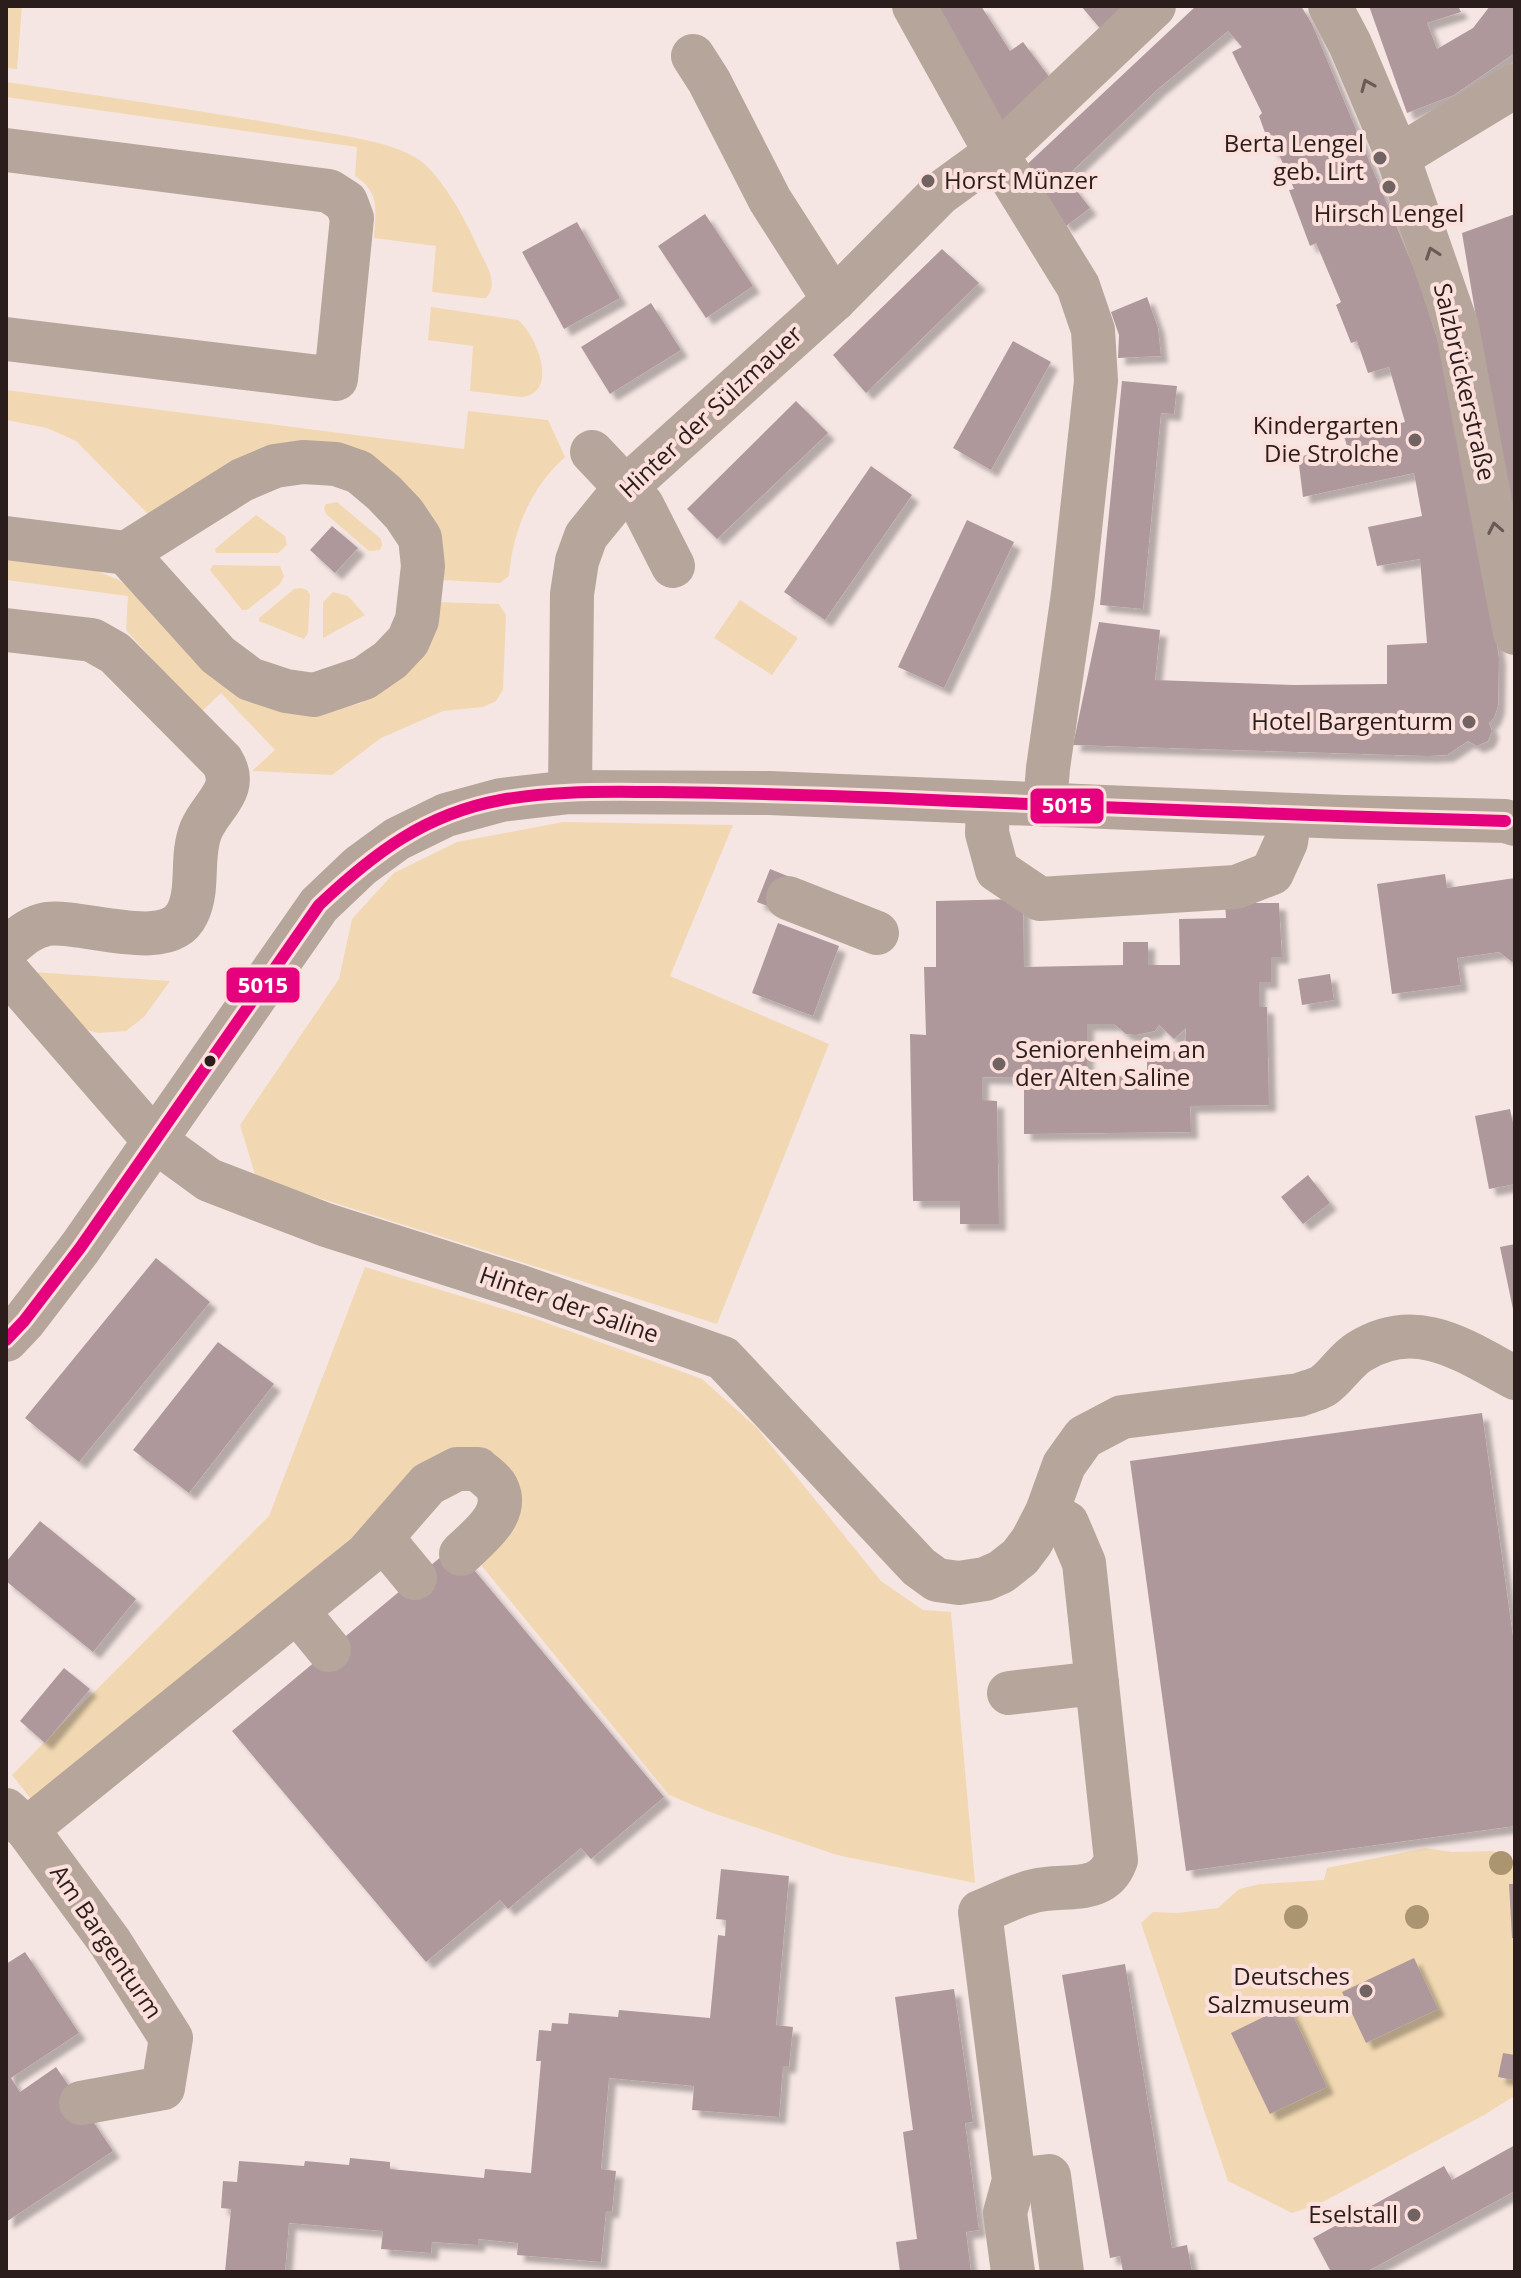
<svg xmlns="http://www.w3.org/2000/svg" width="1521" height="2278" font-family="'Open Sans',sans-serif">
<defs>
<filter id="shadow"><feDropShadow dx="7" dy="7" stdDeviation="2" flood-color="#0004"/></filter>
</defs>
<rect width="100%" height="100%" fill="#f5e6e3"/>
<g fill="#f1d8b2">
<polygon points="6,6 22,6 17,69 6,68"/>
<path d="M6,82C102,96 198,110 294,127C328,134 395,140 422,162C444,180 467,222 478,248C485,263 500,283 486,298H481L432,292L436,246L374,238C375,210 381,193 355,176L357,147L6,97Z"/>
<path d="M431,307L518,320C537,335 560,394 521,397L470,391L473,346L428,340Z"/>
<path d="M6,390L464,449L468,411L548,420L565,457C531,488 513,529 509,576L500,583L441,580L354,453L151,517L76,441L47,428L6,420Z"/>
<polygon points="337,502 381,539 382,545 380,550 369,551 326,514 324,508 326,504"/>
<polygon points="256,515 285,536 287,545 278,553 216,553 215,549"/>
<polygon points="6,558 92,569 119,580 143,598 328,712 361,703 392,683 438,602 499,604 506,615 503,690 496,701 483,707 443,711 381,738 332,775 252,771 275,750 221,693 200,713 126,630 128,596 6,580"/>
<polygon points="213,565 280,566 284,576 280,584 247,610 242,610 210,570"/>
<polygon points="301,588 307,590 310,595 308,633 304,639 259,621 259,618 294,589"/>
<polygon points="333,592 348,596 365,615 323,638 323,602"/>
<polygon points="740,600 798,638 772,675 714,638"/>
<polygon points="563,822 733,825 670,976 829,1044 717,1324 256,1178 240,1125 339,979 352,919 394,873 457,842"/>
<polygon points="32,972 170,981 144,1017 126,1031 98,1033 80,1028"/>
<polygon points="365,1267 536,1319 702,1379 757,1428 881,1581 923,1610 951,1612 975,1883 837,1855 710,1812 669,1795 481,1565 498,1542 508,1469 378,1523 35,1804 12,1775 269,1516"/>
<polygon points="1425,1848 1452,1852 1492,1851 1515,1861 1515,2088 1513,2097 1484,2115 1319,2204 1292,2213 1228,2181 1141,1923 1153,1912 1177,1913 1218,1908 1239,1889 1260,1884 1324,1880 1327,1868"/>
</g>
<g fill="#af989c" fill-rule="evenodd" filter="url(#shadow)">
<polygon points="937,6 981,6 1010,51 1023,42 1050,78 1001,128"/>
<polygon points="1081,6 1131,6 1104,33"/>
<polygon points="1196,6 1301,6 1312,24 1418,278 1441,351 1484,556 1499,658 1498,706 1494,718 1489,723 1492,731 1488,741 1477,746 1468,741 1447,755 1427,756 1073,745 1099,622 1160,630 1155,680 1294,685 1387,684 1387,645 1427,643 1420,559 1377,566 1368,527 1422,516 1414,473 1303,497 1298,457 1347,446 1344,436 1405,422 1389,367 1368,373 1357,341 1351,343 1336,305 1341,302 1316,243 1310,246 1289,190 1294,189 1277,150 1272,152 1259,116 1262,113 1232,52 1242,47 1228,31 1159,88 1066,177 1090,208 1066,226 1020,171"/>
<polygon points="1369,6 1458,6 1461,12 1427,23 1437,49 1473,28 1490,6 1515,6 1515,53 1454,95 1407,113"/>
<polygon points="705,214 753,286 706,318 658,246"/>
<polygon points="1515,214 1515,528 1492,413 1462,233"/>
<polygon points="577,222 620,298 564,329 522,252"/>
<polygon points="942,249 979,283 866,393 833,355"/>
<polygon points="1147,297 1158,328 1161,356 1118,358 1119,335 1111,312"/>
<polygon points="651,303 681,350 610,394 581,347"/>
<polygon points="1013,341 1051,362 991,470 953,448"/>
<polygon points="1122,381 1177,386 1174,414 1161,413 1143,609 1100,605"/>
<polygon points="796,401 828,433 717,539 687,509"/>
<polygon points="871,466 912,495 825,620 784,592"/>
<polygon points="967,520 1014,542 944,688 898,667"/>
<polygon points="332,526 358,548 335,573 310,550"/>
<polygon points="770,869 795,879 783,912 757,902"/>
<polygon points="1445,874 1447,888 1515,878 1515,964 1499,952 1457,958 1461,985 1392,994 1377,884"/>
<path d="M1023,899L1024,967L1123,965V942H1148V965H1180L1179,919L1226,918L1225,903H1279L1282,957H1271V982H1259V1006L1267,1007L1269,1105L1190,1106L1191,1132L1024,1134V1078L982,1077V1100L997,1101L999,1224H960V1201H913L910,1034L926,1035L924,967H936V901ZM1087,1024H1114L1126,1034L1136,1035L1155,1031L1159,1025L1174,1039L1186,1028L1185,1051L1147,1053V1076L1087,1077Z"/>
<polygon points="778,923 839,946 813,1016 752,993"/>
<polygon points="1330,974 1334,1000 1302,1005 1298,979"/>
<polygon points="1510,1109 1515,1133 1515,1184 1489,1189 1475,1116"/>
<polygon points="1308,1175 1330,1203 1303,1224 1281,1197"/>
<polygon points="1515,1244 1515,1314 1514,1314 1500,1247"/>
<polygon points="156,1258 210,1302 79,1462 25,1418"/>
<polygon points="218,1342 274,1384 189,1493 133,1450"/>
<polygon points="1482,1413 1515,1651 1515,1826 1186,1871 1130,1461"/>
<polygon points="40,1521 136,1599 93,1652 6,1581 6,1562"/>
<polygon points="454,1546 664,1797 591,1859 581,1848 508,1909 500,1900 426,1962 232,1731"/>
<polygon points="64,1668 90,1689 45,1743 20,1721"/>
<polygon points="721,1869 789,1876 776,2025 793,2027 789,2066 783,2066 779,2117 692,2110 694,2086 609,2078 601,2169 616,2171 612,2211 606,2211 601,2262 517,2255 518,2243 478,2239 478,2245 432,2242 431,2253 381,2249 383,2231 289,2223 285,2272 225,2272 231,2209 221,2208 223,2181 237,2182 239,2161 304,2166 305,2161 349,2165 350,2158 390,2162 390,2169 484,2178 485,2169 531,2173 541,2061 536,2061 539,2030 551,2031 552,2023 568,2024 569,2013 618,2017 619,2010 710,2018 718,1935 725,1936 726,1920 716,1919"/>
<polygon points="1509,1884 1515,1884 1515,1938 1512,1938"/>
<polygon points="25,1952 79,2033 11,2078 20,2092 56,2067 113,2151 6,2222 6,1964"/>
<polygon points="1414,1958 1438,2009 1366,2043 1342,1992"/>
<polygon points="1125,1964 1172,2248 1187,2245 1192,2272 1123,2272 1120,2256 1110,2258 1062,1975"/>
<polygon points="954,1989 973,2122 965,2123 979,2230 966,2232 971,2272 900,2272 896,2242 917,2239 903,2132 913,2130 895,1997"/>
<polygon points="1288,2005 1327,2087 1270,2114 1231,2033"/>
<polygon points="1503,2053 1515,2055 1514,2080 1498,2077"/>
<polygon points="1515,2145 1515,2191 1366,2272 1331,2272 1313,2238 1444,2166 1452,2180"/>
</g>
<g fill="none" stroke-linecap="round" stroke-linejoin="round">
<g stroke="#b6a59a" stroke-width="44">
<polyline points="914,6 996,153 1078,286 1093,330 1096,381 1073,594 1048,768 1045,805"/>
<polyline points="1330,6 1350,44 1398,157 1457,327 1515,633"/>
<polyline points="693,56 709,81 770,200 834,300"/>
<polyline points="6,150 329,191 346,202 352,218 336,379 6,339"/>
<polyline points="1398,157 1515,86"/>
<polyline points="592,452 642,505 673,566"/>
<polyline points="6,538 126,553 242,480 275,466 303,462 336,464 359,472 384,493 404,514 420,538 423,566 417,620 408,641 390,660 364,678 314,695 286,691 250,679 218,655 126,553"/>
<path d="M6,630L92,640L115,653L222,761C240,790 212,804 201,830C190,857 200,889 187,914C168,954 82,919 47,924C30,927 19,938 6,949"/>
<polyline points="570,792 572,594 577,561 586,536 625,488 834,300 939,194 1012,141 1154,6"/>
<polyline points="988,802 987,833 997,870 1040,899 1236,887 1272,873 1286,842 1290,815"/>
<polyline points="788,898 877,933"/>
<path d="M6,970L154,1140L209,1180L326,1225L521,1287L723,1358L919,1567L937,1580L959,1583L985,1579L1001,1572L1020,1557L1032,1541L1047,1512L1064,1465L1084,1437L1122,1417L1299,1395C1306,1392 1316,1390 1323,1386C1336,1377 1345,1361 1359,1352C1416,1316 1463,1350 1515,1378"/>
<polyline points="6,1340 24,1321 80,1248 319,905 360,866 397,839 446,815 501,800 570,792 769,793 1344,817 1505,821 1515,824"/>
<polyline points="382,1538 415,1578"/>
<polyline points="297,1611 329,1650"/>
<polyline points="1009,1693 1097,1683"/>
<polyline points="6,1810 27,1829 110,1942 171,2038 163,2088 81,2103"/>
<path d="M27,1829L367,1554L428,1484L457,1469H478C483,1474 494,1481 497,1488C510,1515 477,1538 461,1554"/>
<polyline points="1014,2180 1049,2176 1062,2272"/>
<path d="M1013,2272L1005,2213L1014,2180L980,1912C998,1905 1016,1895 1034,1891C1064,1883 1103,1897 1116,1860L1084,1563L1067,1523L1047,1512"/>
</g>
<g stroke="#fce0dc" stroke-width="18">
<path id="bus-1" d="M6,1340L24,1321L80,1248L319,905C374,853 425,814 501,800C554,790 607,792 660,792C736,793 811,795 887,798C1093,807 1299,816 1505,821"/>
</g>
<use href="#bus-1" stroke="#e5007d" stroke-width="12"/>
</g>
<g fill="#ab9570">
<circle cx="1501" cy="1863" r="12"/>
<circle cx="1296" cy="1917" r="12"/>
<circle cx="1417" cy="1917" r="12"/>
</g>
<defs><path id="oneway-chevron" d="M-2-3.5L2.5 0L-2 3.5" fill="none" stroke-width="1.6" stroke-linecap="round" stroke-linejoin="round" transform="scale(2)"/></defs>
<g stroke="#695a55">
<use href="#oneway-chevron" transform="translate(1367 85) rotate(-113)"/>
<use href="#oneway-chevron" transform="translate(1432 253) rotate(-109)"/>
<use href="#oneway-chevron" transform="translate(1495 528) rotate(-101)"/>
</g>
<g fill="#716362" stroke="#fce0dc" stroke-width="3">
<circle cx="1380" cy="158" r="8"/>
<circle cx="928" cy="181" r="8"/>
<circle cx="1389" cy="187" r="8"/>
<circle cx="1415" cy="440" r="8"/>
<circle cx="1469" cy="722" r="8"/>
<circle cx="999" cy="1064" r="8"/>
<circle cx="1366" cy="1991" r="8"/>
<circle cx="1414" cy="2215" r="8"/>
</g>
<circle fill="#2a1d1c" stroke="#fce0dc" stroke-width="3" cx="210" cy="1061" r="7"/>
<g text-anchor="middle" stroke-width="8" stroke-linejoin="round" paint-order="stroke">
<g font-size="24" fill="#2a1d1c" stroke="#fce0dc" text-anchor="end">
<text x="1364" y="152">Berta Lengel<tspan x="1364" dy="28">geb. Lirt</tspan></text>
<text x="944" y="189" text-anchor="start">Horst Münzer</text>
<text x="1389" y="222" text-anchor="middle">Hirsch Lengel</text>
<text x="1399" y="434">Kindergarten<tspan x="1399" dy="28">Die Strolche</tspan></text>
<text x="1453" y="730">Hotel Bargenturm</text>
<text x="1015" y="1058" text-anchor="start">Seniorenheim an<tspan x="1015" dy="28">der Alten Saline</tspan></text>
<text x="1350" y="1985">Deutsches<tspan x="1350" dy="28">Salzmuseum</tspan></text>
<text x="1398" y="2223">Eselstall</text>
</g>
<g font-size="24" fill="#2a1d1c" stroke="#fce0dc">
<text transform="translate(1464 382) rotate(77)" y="8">Salzbrückerstraße</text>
<text transform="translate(711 412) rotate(-43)" y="8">Hinter der Sülzmauer</text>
<text transform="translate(569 1305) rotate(19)" y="8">Hinter der Saline</text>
<text transform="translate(106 1942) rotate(56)" y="8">Am Bargenturm</text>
</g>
</g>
<g stroke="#fce0dc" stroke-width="3">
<rect x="1029" y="787" width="76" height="38" rx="8" fill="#e5007d"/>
<rect x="225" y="966" width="76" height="38" rx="8" fill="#e5007d"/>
</g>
<g font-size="22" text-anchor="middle" font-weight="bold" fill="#fff">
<text x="1067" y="813">5015</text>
<text x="263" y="993">5015</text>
</g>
<rect width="1521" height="2278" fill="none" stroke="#2a1d1c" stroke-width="16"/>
</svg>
